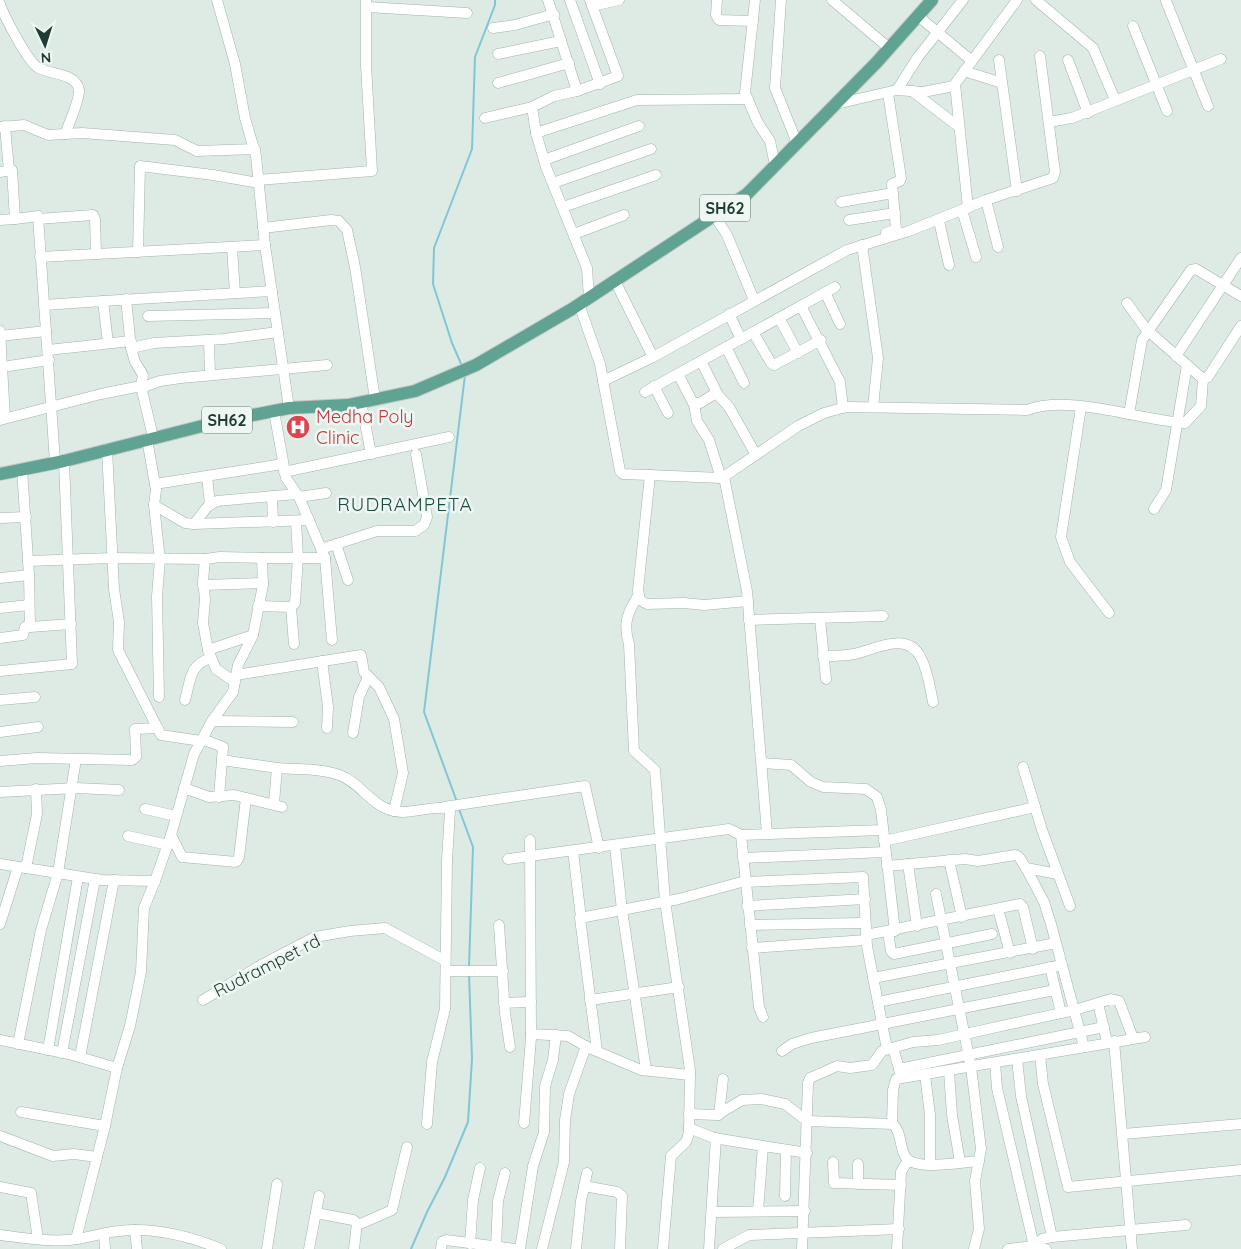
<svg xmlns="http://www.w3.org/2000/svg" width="1241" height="1249" font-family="Quicksand,sans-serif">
<rect width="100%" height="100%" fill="#deebe5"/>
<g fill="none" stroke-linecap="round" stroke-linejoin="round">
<g stroke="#82c6d4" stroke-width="2">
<polyline points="462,366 452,343 433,284 434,248 472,149 475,57 495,5 495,0"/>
<polyline points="457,802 424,712 465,375"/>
<polyline points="459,809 473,847 469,967"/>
<polyline points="411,1249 427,1212 445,1177 468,1122 472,1059 469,974"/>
</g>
<g stroke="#a1b3ac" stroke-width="11">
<g id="minor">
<polyline points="217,0 235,64 245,118 256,156 265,245 289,408"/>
<polyline points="548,0 577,91 554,96 532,107 536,133 546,167 587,268 589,298"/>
<polyline points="570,0 600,84"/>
<polyline points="717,0 716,15 719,20 753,21"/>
<polyline points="755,0 745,93 758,123 770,141 775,165"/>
<polyline points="781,0 775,88 797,143"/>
<polyline points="832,0 889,48"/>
<polyline points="1036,0 1093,48 1115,100"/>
<polyline points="1166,1 1208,106"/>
<path d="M0,4C4,16 27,60 37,67C49,75 76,72 79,90C80,99 69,124 65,134"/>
<polyline points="592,6 619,0"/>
<polyline points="367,7 467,13"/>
<polyline points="918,16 972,61"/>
<polyline points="1133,26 1167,111"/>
<polyline points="493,28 515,25 554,14"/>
<polyline points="498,54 561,41"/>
<polyline points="999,60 1017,191"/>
<polyline points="1068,60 1088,113"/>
<polyline points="964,71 1002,83"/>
<polyline points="498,83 569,63"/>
<polyline points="897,90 918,57 963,0"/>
<polyline points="577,91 618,76 590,0"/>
<polyline points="912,91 959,127"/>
<polyline points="836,104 897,90 923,92 954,86"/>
<polyline points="485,118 532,107"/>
<polyline points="1049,122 1072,118 1221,59"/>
<polyline points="5,126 9,171"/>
<polyline points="0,127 24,125 48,135 82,133 175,140 197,151 255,149"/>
<polyline points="536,133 637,100 748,99"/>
<polyline points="544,160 639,126"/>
<polyline points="0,172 12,170 15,219 38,216 55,462"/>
<polyline points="258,180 372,171 366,65 366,0"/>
<polyline points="553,183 651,149"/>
<polyline points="986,200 998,247"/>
<polyline points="841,202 893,193"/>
<polyline points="563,207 656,175"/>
<polyline points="968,208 955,84 1017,0"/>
<polyline points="962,210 976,257"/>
<polyline points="714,215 727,235 754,300"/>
<polyline points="38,219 93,215 95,219 96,254"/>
<polyline points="0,220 15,219"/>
<polyline points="849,220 895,213"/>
<polyline points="939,221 949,265"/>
<polyline points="263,228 331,220 339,221 347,230 355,267 375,399"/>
<polyline points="886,233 896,229 892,184 900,181 901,178 888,93"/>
<polyline points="574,234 624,215"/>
<polyline points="862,245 878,358 873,407"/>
<polyline points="232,247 235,293"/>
<polyline points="138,252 140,166 213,175 259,183"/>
<polyline points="40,257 265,245"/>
<polyline points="615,281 653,357"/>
<polyline points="825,292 840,324"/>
<polyline points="126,299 131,348 135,362 143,375 141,386 153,437"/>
<polyline points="103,301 272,291"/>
<polyline points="1127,303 1146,329 1203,379 1208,377 1241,326"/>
<path d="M579,304L600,364L620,471L623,474L722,478L798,426L824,413L846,407L1027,410C1070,394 1138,420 1185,423L1201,406L1203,379"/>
<polyline points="44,305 103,301 108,343"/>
<polyline points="801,306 840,382 843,408"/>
<polyline points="729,314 741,339"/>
<polyline points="148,316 275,313"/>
<polyline points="779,318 798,353"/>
<polyline points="0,331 5,418"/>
<polyline points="753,332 771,363 774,365 821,340"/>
<polyline points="0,336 46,331"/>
<polyline points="209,340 210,375"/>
<polyline points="726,347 744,383"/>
<polyline points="131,348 154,343 224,339 278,332"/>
<polyline points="48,350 131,341"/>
<polyline points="1176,356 1241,258"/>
<polyline points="701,361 718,395 729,407 756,455"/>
<polyline points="9,366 49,360"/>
<polyline points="678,374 693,403 700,403 716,393"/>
<polyline points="603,381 653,357 847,250 909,231 986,200 1053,178 1055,172 1040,56"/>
<polyline points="654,386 668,413"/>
<polyline points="141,388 160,381 181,378 327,365"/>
<polyline points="645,392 835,287"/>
<polyline points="361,402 371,454"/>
<polyline points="694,404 697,421 709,440 721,478"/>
<polyline points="1081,407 1061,537 1070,562 1109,613"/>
<polyline points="274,411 286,478 299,497 325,558 332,640"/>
<polyline points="1129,414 1142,340 1191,270 1196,269 1241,296"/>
<polyline points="0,420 101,394 141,386"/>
<polyline points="147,439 156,490 154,505 185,523 194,524 309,520"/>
<polyline points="107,449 114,589 119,622 118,650 161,735 201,741"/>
<polyline points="22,469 29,575 30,627 71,624"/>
<polyline points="284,472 449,437"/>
<polyline points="650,475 638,590 640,600 647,604 684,603 704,605 748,601"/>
<polyline points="207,476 210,505"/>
<polyline points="724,477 747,591 767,833"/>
<polyline points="155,484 283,464"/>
<polyline points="272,496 273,522"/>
<polyline points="299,497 326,493"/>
<polyline points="154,505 160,560 157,596 159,697"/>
<polyline points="1154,509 1166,490 1187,365"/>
<polyline points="0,518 26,517"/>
<polyline points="194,524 208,506 217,501 297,494"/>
<polyline points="336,544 348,580"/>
<polyline points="321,549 377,531 415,531 424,525 427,517 416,454"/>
<polyline points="262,558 325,558"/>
<polyline points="28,561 112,558 205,559"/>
<polyline points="0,578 29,575"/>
<polyline points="203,585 263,583"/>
<path d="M638,596C627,613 623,624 629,644L634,751L655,770L665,901L690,1070L689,1133L686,1142L671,1156L663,1249"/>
<polyline points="258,606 291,607 294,644"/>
<polyline points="291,607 295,603 298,557 296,521"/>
<polyline points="0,608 29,605"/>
<polyline points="820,619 826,679"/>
<polyline points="749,620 883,616"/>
<polyline points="0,638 23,635 25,627 30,624"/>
<polyline points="208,650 253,635"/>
<path d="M823,656C833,656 844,656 854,654C875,650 907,630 921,658C928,671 930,688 933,702"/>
<polyline points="322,661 328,707 327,728"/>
<polyline points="0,671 72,664 64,461"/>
<polyline points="236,675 361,655 364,672 379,687 394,719 403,773 394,811"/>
<polyline points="0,700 35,697"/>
<path d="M185,700C191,679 189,665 211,658"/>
<polyline points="212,721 293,722"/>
<polyline points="0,732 38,727"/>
<polyline points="353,733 359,697 368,677"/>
<polyline points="202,739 223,747 219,797"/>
<polyline points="222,760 277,768 274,803"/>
<polyline points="0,761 37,758 132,760 136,757 135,729 158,728"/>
<polyline points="762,763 791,765 811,782 823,787 866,789 877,797 881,810 895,931"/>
<polyline points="1023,767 1042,830 1070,906"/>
<path d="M277,768C297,770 321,768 339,775C363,783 372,811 402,812C413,813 444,803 450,811L447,860L445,1009L432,1062L427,1124"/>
<polyline points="184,788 209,797 234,795 282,807"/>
<polyline points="0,792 76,788 119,790"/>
<polyline points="444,807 585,786 599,848"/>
<polyline points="145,809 176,816"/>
<polyline points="171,835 182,857 236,862 239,857 246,798"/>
<polyline points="128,836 168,845"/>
<polyline points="884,841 1035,807"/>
<polyline points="615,846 622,910 646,1070"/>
<polyline points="573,851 581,918"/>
<polyline points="743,858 885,852"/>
<polyline points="508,859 729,829 741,835"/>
<polyline points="949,860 962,917"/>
<polyline points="0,864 102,880 155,881 171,835 194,754 212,721 233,692 238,665 253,635 263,585 262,558 220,557 205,559 203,581 205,599 203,623 208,650 216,669 235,682"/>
<polyline points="908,864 917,926"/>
<polyline points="887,866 965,859 978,861 1015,855 1019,857 1026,868 1058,874"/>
<polyline points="26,868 37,814 36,789"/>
<polyline points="1026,868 1044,902 1051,924 1084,1047"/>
<polyline points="745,882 863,877 867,946 887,1049"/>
<polyline points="936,894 971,1067 981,1149 975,1181 979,1229 974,1249"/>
<polyline points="747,906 865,899"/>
<polyline points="998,909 1010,953"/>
<polyline points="0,924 18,867"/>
<polyline points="499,925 505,1013 510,1047"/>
<polyline points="750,925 864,923"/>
<polyline points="888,932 891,951 894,954 992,934"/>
<polyline points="866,935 1020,904 1023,907 1033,949"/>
<polyline points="752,948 866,940"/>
<polyline points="1050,967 1061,1013"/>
<polyline points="447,971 503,971"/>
<polyline points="873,978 1056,943"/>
<polyline points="203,1000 263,964 315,937 350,931 385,928 444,960"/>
<polyline points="590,1000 679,987"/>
<polyline points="878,1002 1062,965"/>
<polyline points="504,1003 531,1002"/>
<polyline points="1098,1003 1107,1042"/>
<polyline points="763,1017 759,1007 741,835 883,830"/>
<polyline points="531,1034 568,1036 589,1048 641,1070 690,1075"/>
<polyline points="0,1040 69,1054 117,1068 130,1026 141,972 144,908 155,881"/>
<polyline points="1114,1041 1132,1249"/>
<polyline points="18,1044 41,930 58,873 76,759"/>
<polyline points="893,1048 901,1075"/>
<polyline points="48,1050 78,877"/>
<polyline points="597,1051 580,918 679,899 745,881"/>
<polyline points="782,1051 792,1044 811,1038 1055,990"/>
<polyline points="62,1053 95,879"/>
<polyline points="1040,1055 1043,1084 1068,1187 1241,1170"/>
<polyline points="80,1057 114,880"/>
<polyline points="1017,1059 1021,1096 1052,1237"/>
<polyline points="995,1063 997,1088 1034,1246 1042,1239 1052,1237 1186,1225"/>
<polyline points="899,1069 1104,1027"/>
<polyline points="949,1071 952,1115 960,1162"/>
<polyline points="925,1075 930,1115 930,1164"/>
<polyline points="21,1112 105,1126"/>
<path d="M689,1114L717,1115L742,1100L761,1099L785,1104L807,1121L893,1124C902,1133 899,1145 905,1156C912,1172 963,1162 979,1161"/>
<polyline points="719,1115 723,1079"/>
<polyline points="524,1123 531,1038 530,840"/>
<polyline points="892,1124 893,1090 896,1079 1145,1037"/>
<polyline points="689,1128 714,1138 807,1153"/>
<polyline points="1123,1134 1241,1124"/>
<polyline points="0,1136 53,1156 74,1154 97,1157"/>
<polyline points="833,1162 834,1183 901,1185"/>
<polyline points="858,1184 858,1164"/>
<polyline points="584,1186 617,1192 622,1196 620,1249"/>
<polyline points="0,1187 31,1193 38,1239"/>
<polyline points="785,1196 786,1150"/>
<polyline points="758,1211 763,1146"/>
<polyline points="712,1212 805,1211"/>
<polyline points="316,1213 353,1220 357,1223 354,1249"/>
<polyline points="358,1225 392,1210 407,1147"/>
<polyline points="135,1230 137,1249"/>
<polyline points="104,1234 105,1249"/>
<path d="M0,1235C25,1238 52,1243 77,1239C91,1237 105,1232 119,1231C154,1227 189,1236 221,1249"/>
<polyline points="76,1239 105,1126 117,1068"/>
<polyline points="470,1244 473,1200 480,1168"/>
<polyline points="496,1247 498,1201 505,1173"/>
<polyline points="267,1249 277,1184"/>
<polyline points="309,1249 319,1196"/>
<polyline points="441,1249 442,1242 446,1240 515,1249"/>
<polyline points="520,1249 533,1166 544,1132 545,1086 553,1060 556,1035"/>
<polyline points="542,1249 564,1162 565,1120 569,1094 586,1046"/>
<polyline points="576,1249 581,1201 587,1173"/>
<polyline points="709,1249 716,1138"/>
<polyline points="723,1249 749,1235 899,1229"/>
<polyline points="802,1249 808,1083 810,1078 837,1066 850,1068 872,1065 882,1051 913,1042 938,1040 1075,1010 1111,999 1119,1001 1133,1038"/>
<polyline points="897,1249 901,1172 908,1160"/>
<polyline points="1008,1249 1034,1246 1046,1249"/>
</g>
</g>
<g stroke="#c0c8c6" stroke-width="14">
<polyline id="major" points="0,474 64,461 222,421 289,408 348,405 415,391 476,365 572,309 747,194 877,62 932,0"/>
</g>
<use href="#minor" stroke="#fff" stroke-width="10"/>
<use href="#major" stroke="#60a393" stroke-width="12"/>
</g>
<defs>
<g id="hospital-disc" transform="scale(1.25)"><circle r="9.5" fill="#e0444e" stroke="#eff7f3"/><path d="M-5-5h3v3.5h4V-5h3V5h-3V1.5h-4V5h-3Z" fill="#fff"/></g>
</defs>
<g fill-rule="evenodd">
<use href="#hospital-disc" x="298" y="427"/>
</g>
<g text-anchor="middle" stroke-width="5" stroke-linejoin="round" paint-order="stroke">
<g fill="#eff7f3" stroke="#5d736d" stroke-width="1">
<rect x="700" y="194.5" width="50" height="27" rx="4"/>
<rect x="202" y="406.5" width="50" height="27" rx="4"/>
</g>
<g font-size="16" font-weight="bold" fill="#1f3b34">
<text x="725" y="214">SH62</text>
<text x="227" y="426">SH62</text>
</g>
<g font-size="18" fill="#be3a42" stroke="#eff7f3" text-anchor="start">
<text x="316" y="423">Medha Poly<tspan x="316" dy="21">Clinic</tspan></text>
</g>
<g font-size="18" fill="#1f3b34" stroke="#eff7f3">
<text transform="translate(267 966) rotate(-27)" y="6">Rudrampet rd</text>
</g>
<g font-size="19" letter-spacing="1" fill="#1a4e42" stroke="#eff7f3">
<text x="405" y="511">RUDRAMPETA</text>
</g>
</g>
<g transform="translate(45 45) rotate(176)" stroke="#eff7f3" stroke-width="4" paint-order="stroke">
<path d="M0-4L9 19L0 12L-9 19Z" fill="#1f3b34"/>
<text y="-8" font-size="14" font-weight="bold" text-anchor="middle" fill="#1f3b34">N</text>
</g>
</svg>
